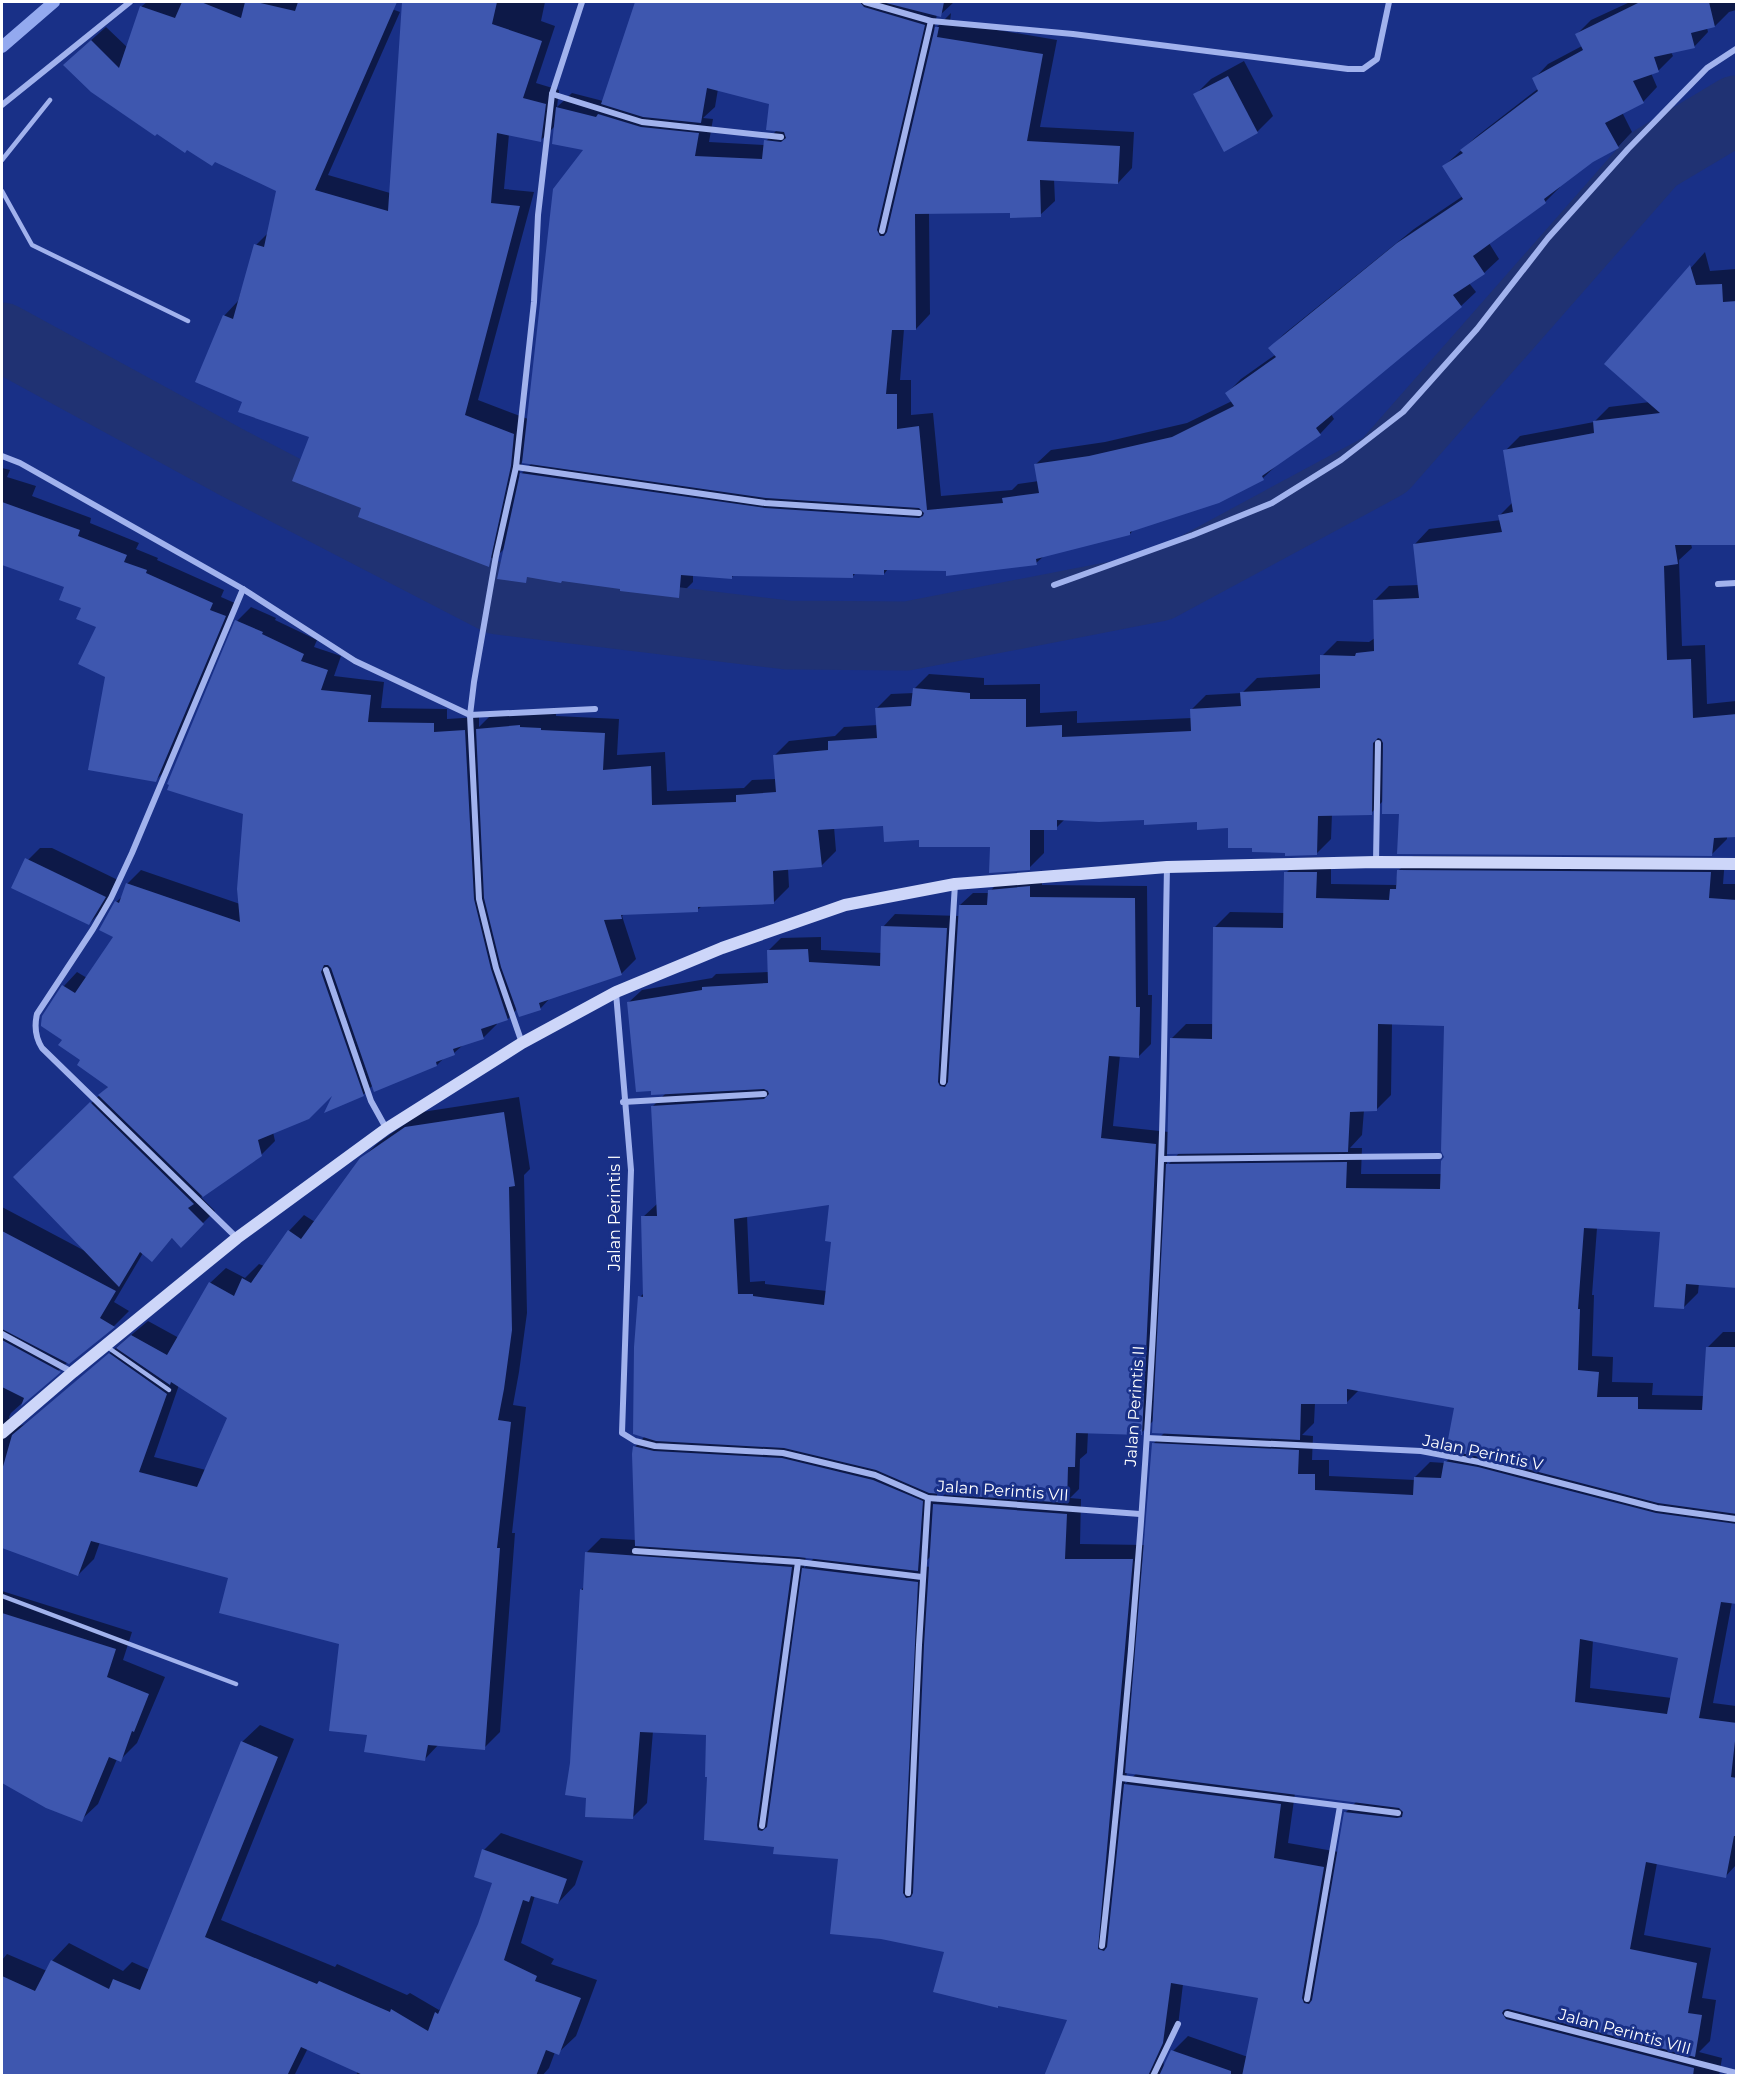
<svg xmlns="http://www.w3.org/2000/svg" width="1738" height="2077" font-family="Montserrat,sans-serif">
<rect width="100%" height="100%" fill="#193087"/>
<g fill="#0007" fill-rule="evenodd">
<path d="M147,2H332L354,9L362,2H373L400,12L328,175L390,193L404,2H545L541,21L555,26L536,83L559,90L557,107L572,93L603,101L634,27L641,2H954L940,15L937,14L934,30L951,13L950,22L1057,40L1040,127L1134,132L1132,168L1118,183L1054,179L1055,201L1040,215L1011,211L929,213L930,314L916,329H904L900,380H911V415L933,413L941,496L1012,490L1018,484L1039,481L1036,464L1051,450L1105,442L1187,423L1232,401L1227,393L1241,379L1275,355L1270,348L1284,334L1414,229L1463,196L1444,166L1477,136L1539,88L1534,79L1548,64L1582,46L1577,34L1591,20L1630,2H1736V10L1729,12L1715,26L1707,28L1708,32L1694,47L1671,52L1673,56L1659,70L1651,73L1657,87L1643,102L1622,112L1632,132L1618,147L1592,161L1559,186L1560,187L1545,202L1489,243L1499,259L1484,273L1469,283L1476,292L1461,306L1331,414L1334,419L1320,434L1278,464L1263,478L1218,501L1134,529L1130,534L1044,556L1036,563L947,569H888L884,574L856,573L852,577L734,575L731,578L693,575V582L678,597L531,576L525,582L505,548L488,565L363,507L311,436L244,401L224,316L238,301L256,245L269,232L278,190L80,50L106,27L128,48L142,6ZM718,89L771,103L777,130L766,141L765,145L709,142L713,119L703,118L715,107ZM555,126L585,149L528,419L478,400L534,192L504,189L509,134L541,140ZM522,461L532,463L519,476Z"/>
<polygon points="1244,61 1273,116 1257,132 1195,95 1211,79"/>
<path d="M1705,252L1710,271L1736,269V544H1691L1692,548L1679,560L1682,646L1705,645L1707,704L1736,701V836H1727V839L1712,854L1401,812L1384,800L1371,813L1332,814L1331,839L1316,854L1254,846L1230,827L1198,821L1145,818L1065,819L1056,828H1044V853L1029,868L992,846L920,839L884,824L834,827L836,851L821,866L788,868L789,887L774,902L702,906L697,910L625,913L622,916L636,959L621,974L551,997L540,1009H517L508,1019L497,1022V1024L483,1038L463,1045L454,1053L444,1058L437,1065L373,1085L363,1095L337,1090L273,1132L275,1141L261,1155L201,1197L215,1211L181,1245L173,1237L152,1260L143,1253L114,1302L129,1311L114,1326L68,1362L11,1413L9,1417L12,1423L20,1426L25,1424L148,1321L179,1338L210,1283L226,1268L245,1278L259,1264L264,1266L289,1231L304,1215L315,1222L361,1159L378,1143L422,1112L519,1097L530,1169L524,1175L527,1313L519,1372L513,1405L526,1407L512,1533H515L500,1732L484,1748L439,1744L425,1759L369,1734L341,1643L230,1577L100,1542L94,1559L78,1575L2,1546V1207L85,1251L15,1177L109,1086L43,1017L64,986L77,972L87,978L115,936L116,902L123,896L127,884L141,870L240,904L244,813L237,621L251,607L276,618L275,620L317,640L314,647L341,656L334,676L384,682L381,708L447,709V719L479,717V727L492,714H556V716L619,719L617,755L665,752L667,791L744,788L752,780L776,779L774,756L789,741L835,736L844,727L877,725L876,709L891,694L914,693V689L929,674L984,678V685L1040,684V713L1077,711V723L1192,718L1191,710L1206,695L1242,693L1257,678L1322,674V656L1337,641L1369,642L1375,638L1374,601L1389,586L1419,585L1415,544L1429,529L1501,520L1500,515L1513,502L1505,451L1520,436L1594,422L1609,407L1650,402L1606,363ZM179,1385L228,1417L206,1470L154,1457Z"/>
<polygon points="2,468 10,470 7,477 36,486 32,496 91,518 90,523 139,543 136,549 158,558 157,560 224,590 221,597 237,604 168,768 155,781 106,677 98,626 66,586 2,564"/>
<polygon points="40,848 52,848 120,881 104,908 89,924 24,864"/>
<path d="M1413,856L1725,858L1723,884H1736V1287L1699,1283L1698,1293L1683,1308L1662,1231L1597,1228L1592,1295H1594L1592,1356L1613,1357L1612,1382L1653,1383L1652,1395L1704,1396L1708,1347L1723,1332H1736V1603L1732,1602L1713,1703L1736,1706V1865L1725,1877L1657,1863L1644,1935L1711,1948L1702,1998L1716,2000L1710,2041L1699,2052L1722,2058L1719,2076H1046L1069,2019L946,1951L840,1857L775,1845L705,1839L708,1776V1733L653,1731L647,1803L632,1818L587,1797L571,1763L581,1590L584,1587L586,1553L601,1538L636,1540L635,1447L645,1436L640,1297L645,1292L643,1217L657,1204L653,1106L666,1093L629,1002L642,990L712,978L716,974L769,972L768,951L781,938L821,937V950L882,953L883,927L895,914L960,916V905L973,893H989L1002,877L1042,874V885L1147,886L1148,995H1152L1151,1044L1138,1057L1120,1055L1113,1126L1169,1132L1171,1039L1186,1024H1213L1215,927L1230,912L1285,913L1286,873L1301,858L1331,857V884L1396,885L1398,871ZM1392,1023L1446,1025V1157L1442,1174H1361L1362,1148H1350L1362,1135L1364,1110H1376L1391,1095ZM1167,1152H1180L1167,1166ZM831,1203L833,1240L827,1291L765,1284V1281L750,1282L747,1216ZM1360,1389L1455,1407L1456,1451L1445,1463L1430,1462L1415,1477V1480L1329,1476V1460H1312L1313,1436L1302,1435L1314,1423L1315,1403L1347,1402ZM1154,1420L1165,1432L1153,1444L1145,1545L1080,1544L1081,1499L1070,1498L1079,1489L1080,1459L1087,1453L1088,1432L1141,1433ZM937,1492L946,1493L937,1502ZM806,1556L815,1557L804,1568ZM931,1556V1567L921,1566ZM1593,1640L1680,1657L1672,1698L1590,1688ZM1127,1772L1137,1773L1125,1784ZM1295,1793L1357,1801L1346,1812L1339,1852L1288,1843ZM1183,1984L1260,1996L1248,2057L1188,2036L1173,2051L1164,2068L1163,2058L1178,2026Z"/>
<polygon points="2,1591 132,1632 123,1660 165,1677 137,1743 120,1760 117,1759 98,1804 81,1820 46,1806 2,1781"/>
<polygon points="260,1725 294,1739 221,1920 335,1967 337,1964 407,1995 410,1993 439,2010 443,2007 480,1925 493,1882 484,1850 501,1833 583,1861 575,1885 558,1903 535,1895 521,1943 554,1959 551,1964 597,1980 576,2036 558,2053 555,2052 549,2068 542,2076 356,2076 358,2070 308,2048 294,2076 2,2075 4,2066 2,2065 2,1960 7,1954 47,1971 52,1961 69,1943 123,1971 132,1962 150,1970 242,1742"/>
</g>
<g fill="none" stroke-linecap="round" stroke-linejoin="round">
<polyline stroke="#93a9ef" stroke-width="12" points="2,47 54,2"/>
<polyline stroke="#203273" stroke-width="69" points="2,337 233,463 498,600 787,635 907,636 1159,587 1385,465 1654,159 1736,110"/>
</g>
<g fill="#3e57af" fill-rule="evenodd">
<polygon points="182,2 201,2 241,18 245,2 256,2 295,11 298,2 397,2 315,190 388,211 402,2 497,2 492,24 542,41 523,98 546,104 541,142 497,133 491,203 520,206 465,415 514,434 511,466 489,567 358,517 361,508 292,481 309,437 238,412 242,402 195,382 223,315 233,319 254,244 264,247 276,191 215,162 212,166 187,150 185,153 157,134 155,136 91,92 63,65 91,40 119,68 140,6 175,18"/>
<polygon points="635,2 860,2 864,7 925,25 877,230 880,236 884,236 887,232 935,27 939,27 937,37 1043,54 1027,141 1120,146 1118,184 1040,180 1041,217 1010,218 1010,213 915,214 916,330 892,330 886,394 897,394 897,429 919,426 927,510 1003,503 1002,498 1039,493 1034,464 1089,456 1172,437 1234,406 1225,393 1276,357 1268,348 1397,243 1463,199 1442,166 1463,153 1460,150 1538,91 1532,78 1583,50 1575,34 1640,2 1709,2 1715,27 1691,33 1695,48 1654,57 1659,72 1633,81 1644,103 1605,123 1619,148 1593,162 1544,199 1546,203 1473,256 1485,274 1453,295 1462,307 1316,428 1321,435 1262,476 1264,480 1219,503 1130,532 1130,535 1036,559 1037,565 946,576 946,571 884,570 884,575 853,574 853,578 732,576 732,579 681,575 679,598 620,591 620,589 562,581 561,583 527,577 526,583 497,579 520,473 765,508 919,518 923,516 924,513 919,508 766,498 522,463 553,189 583,150 552,144 556,107 596,117 598,114 641,127 699,133 695,156 762,159 764,140 781,142 786,138 784,132 766,130 769,104 707,88 701,123 643,117 601,104"/>
<polygon points="882,2 944,2 941,17"/>
<polygon points="1228,76 1258,133 1224,152 1193,94"/>
<polygon points="1690,265 1696,285 1722,284 1723,302 1737,301 1737,545 1675,545 1678,564 1664,566 1667,660 1691,659 1693,718 1737,714 1737,837 1714,838 1712,856 1397,854 1399,814 1382,814 1383,743 1381,739 1378,738 1373,743 1372,815 1318,816 1317,855 1285,856 1285,853 1252,852 1252,848 1228,848 1228,828 1197,830 1197,822 1144,825 1144,820 1099,822 1057,820 1057,830 1030,830 1030,870 989,873 990,847 919,847 919,840 884,842 883,826 818,830 822,867 773,871 774,904 698,907 698,912 621,915 622,919 604,920 622,975 539,1003 541,1010 519,1017 501,967 484,898 476,729 520,725 520,727 541,728 541,730 605,733 603,770 651,766 652,805 736,802 736,795 776,792 773,755 828,750 828,741 877,738 875,708 911,706 913,688 970,693 970,699 1026,699 1026,727 1062,725 1062,737 1191,731 1190,709 1241,706 1240,692 1320,688 1320,655 1355,656 1356,653 1374,651 1373,600 1419,598 1413,544 1502,532 1498,515 1513,512 1503,450 1594,433 1593,421 1660,413 1604,364"/>
<polygon points="2,502 80,530 78,536 127,555 124,562 147,570 146,573 213,603 210,610 226,616 156,782 88,770 105,677 78,664 96,627 76,619 81,608 59,600 64,587 2,565"/>
<polygon points="235,620 263,632 262,634 304,654 301,661 328,670 321,690 371,695 368,722 434,723 434,732 465,730 474,899 491,969 508,1020 481,1029 484,1039 453,1049 455,1055 436,1062 437,1066 374,1092 331,968 328,965 324,965 321,972 364,1096 324,1113 332,1096 309,1119 258,1140 262,1156 203,1197 98,1095 108,1087 77,1065 80,1060 58,1045 62,1040 41,1026 41,1024 42,1016 62,985 75,993 113,937 99,930 115,901 119,903 126,883 240,922 237,889 243,814 167,790 169,785 167,784"/>
<polygon points="25,858 106,897 89,925 11,888"/>
<polygon points="1397,870 1711,872 1709,898 1737,900 1737,1288 1686,1284 1684,1309 1654,1307 1660,1232 1584,1228 1578,1309 1580,1309 1578,1370 1599,1372 1597,1397 1638,1397 1638,1409 1702,1410 1706,1347 1737,1347 1737,1514 1658,1503 1480,1457 1446,1450 1454,1408 1347,1389 1347,1404 1301,1404 1300,1440 1152,1433 1166,1164 1347,1162 1346,1188 1440,1189 1441,1161 1444,1157 1441,1151 1444,1026 1378,1024 1377,1111 1350,1112 1348,1152 1167,1154 1170,1038 1212,1039 1213,927 1283,928 1284,872 1317,872 1316,898 1389,900 1390,889 1396,889"/>
<path d="M1030,886V897L1135,898L1136,1007H1140L1139,1058L1109,1056L1101,1138L1156,1144L1142,1435L1076,1433L1075,1467H1068L1067,1503L929,1493L876,1470L784,1448L656,1441L633,1434L634,1347L638,1296L643,1297L641,1216H657L651,1106L764,1099L769,1094L768,1091L764,1089L651,1095V1091L636,1092L627,1002L702,990V987L768,983L767,950L808,949L809,962L880,966L881,926L947,928L938,1082L940,1086L945,1087L948,1082L959,905H987L988,890ZM829,1205L825,1241L831,1242L824,1305L753,1296V1294H738L734,1219Z"/>
<polygon points="90,1102 194,1204 188,1208 204,1224 181,1248 172,1238 152,1262 140,1252 119,1287 13,1177"/>
<polygon points="504,1112 515,1186 509,1187 512,1330 504,1389 498,1420 511,1422 497,1548 500,1548 485,1750 428,1745 425,1761 364,1752 367,1735 329,1731 339,1644 219,1613 228,1578 91,1541 78,1576 2,1548 2,1470 12,1435 109,1353 167,1394 139,1472 197,1487 227,1418 171,1382 170,1385 116,1348 131,1335 167,1355 209,1282 234,1296 242,1278 251,1283 288,1230 301,1239 360,1158 405,1127"/>
<polygon points="2,1231 116,1291 100,1318 115,1327 69,1364 2,1329"/>
<polygon points="2,1340 61,1372 21,1406 24,1398 2,1387"/>
<path d="M1152,1443L1299,1450L1298,1474H1315V1490L1413,1495L1414,1477L1441,1478L1444,1461L1478,1467L1656,1513L1737,1524V1604L1721,1602L1699,1718L1737,1723L1731,1777L1737,1778V1836H1734L1726,1878L1646,1862L1630,1949L1697,1963L1688,2013L1702,2015L1695,2057L1508,2009L1504,2010L1502,2013L1506,2019L1694,2068L1693,2076H1242L1258,1998L1171,1983L1163,2043L1148,2076H1044L1067,2020L998,2006V2008L933,1992L944,1952L881,1939L830,1934L838,1859L773,1854L774,1847L704,1840L707,1777H705L706,1735L640,1732L633,1819L585,1817L586,1798L565,1795L570,1763L580,1589L583,1590L585,1552L792,1567L757,1825L758,1830L762,1831L767,1827L802,1568L918,1582L903,1893L906,1898L911,1897L913,1893L924,1645L933,1504L1067,1514L1065,1559H1133L1098,1949L1104,1951L1107,1947L1124,1784L1281,1804L1274,1858L1324,1867L1302,1998L1304,2003L1309,2004L1312,2000L1344,1812L1397,1818L1402,1817L1403,1812L1399,1808L1125,1773ZM1580,1639L1678,1658L1667,1714L1575,1702Z"/>
<polygon points="633,1446 654,1451 782,1458 873,1480 923,1501 918,1571 798,1557 635,1546 632,1454"/>
<polygon points="2,1613 116,1649 107,1677 149,1694 134,1732 132,1731 121,1762 109,1757 82,1822 46,1808 2,1783"/>
<polygon points="241,1741 278,1757 205,1937 317,1984 319,1981 390,2012 391,2009 428,2031 435,2012 438,2014 478,1924 492,1883 474,1877 482,1849 567,1879 558,1904 531,1896 529,1902 523,1900 504,1960 537,1976 535,1981 581,1998 559,2055 546,2050 536,2076 365,2076 301,2047 287,2076 2,2076 2,1976 35,1991 51,1960 109,1989 113,1979 140,1990"/>
<polygon points="1171,2050 1231,2071 1231,2076 1159,2076"/>
</g>
<g fill="none" stroke-linecap="round" stroke-linejoin="round">
<g stroke="#a1b2ed" stroke-width="4.5">
<polyline points="2,160 50,100"/>
<polyline points="2,191 32,245 188,321"/>
<polyline points="106,1346 169,1390"/>
<polyline points="2,1596 236,1684"/>
</g>
<g stroke="#a1b2ed" stroke-width="6">
<polyline points="865,2 931,21 1073,34 1348,69 1363,69 1377,59 1389,2"/>
<polyline points="552,94 642,122 781,137"/>
<polyline points="2,105 130,2"/>
<polyline points="882,231 931,21"/>
<polyline points="2,456 20,463 243,589 355,661 470,715 595,709"/>
<polyline points="516,467 765,503 919,513"/>
<polyline points="1718,584 1736,583"/>
<polyline points="1054,585 1193,535 1272,503 1341,460 1403,412 1477,329 1548,238 1628,149 1707,68 1736,49"/>
<polyline points="1376,862 1378,743"/>
<polyline points="326,970 371,1101 386,1128"/>
<polyline points="616,993 631,1170 622,1433 635,1441 655,1446 783,1453 875,1475 928,1498 1140,1514"/>
<polyline points="522,1043 496,968 479,899 470,715 474,682 496,556 516,467 534,302 538,215 552,94 582,2"/>
<polyline points="943,1082 955,884"/>
<polyline points="623,1102 764,1094"/>
<polyline points="1162,1159 1439,1156"/>
<path d="M237,1238L42,1048C35,1037 34,1027 37,1014L93,929L111,898L132,853L243,589"/>
<polyline points="2,1334 72,1372"/>
<polyline points="1147,1438 1421,1451 1479,1462 1657,1508 1736,1519"/>
<polyline points="635,1551 798,1562 922,1577"/>
<polyline points="1121,1778 1398,1813"/>
<polyline points="762,1826 798,1562"/>
<polyline points="908,1893 919,1645 928,1498"/>
<path d="M1102,1946C1131,1685 1151,1423 1161,1161C1165,1063 1165,965 1167,867"/>
<polyline points="1307,1999 1340,1806"/>
<polyline points="1507,2014 1736,2073"/>
<polyline points="1153,2076 1178,2024"/>
</g>
<polyline stroke="#cdd6f9" stroke-width="12" points="2,1433 73,1372 237,1238 386,1129 522,1043 616,992 722,948 845,905 955,884 1167,867 1376,862 1736,864"/>
</g>
<g text-anchor="middle" stroke-width="6" stroke-linejoin="round" paint-order="stroke">
<g font-size="16" fill="#fff" stroke="#193087">
<text transform="translate(614 1213) rotate(-90)" y="6">Jalan Perintis I</text>
<text transform="translate(1134 1406) rotate(-86)" y="6">Jalan Perintis II</text>
<text transform="translate(1483 1452) rotate(12)" y="6">Jalan Perintis V</text>
<text transform="translate(1003 1490) rotate(4)" y="6">Jalan Perintis VII</text>
<text transform="translate(1625 2031) rotate(15)" y="6">Jalan Perintis VIII</text>
</g>
</g>
<rect width="1738" height="2077" fill="none" stroke="#ffffff" stroke-width="6"/>
</svg>
